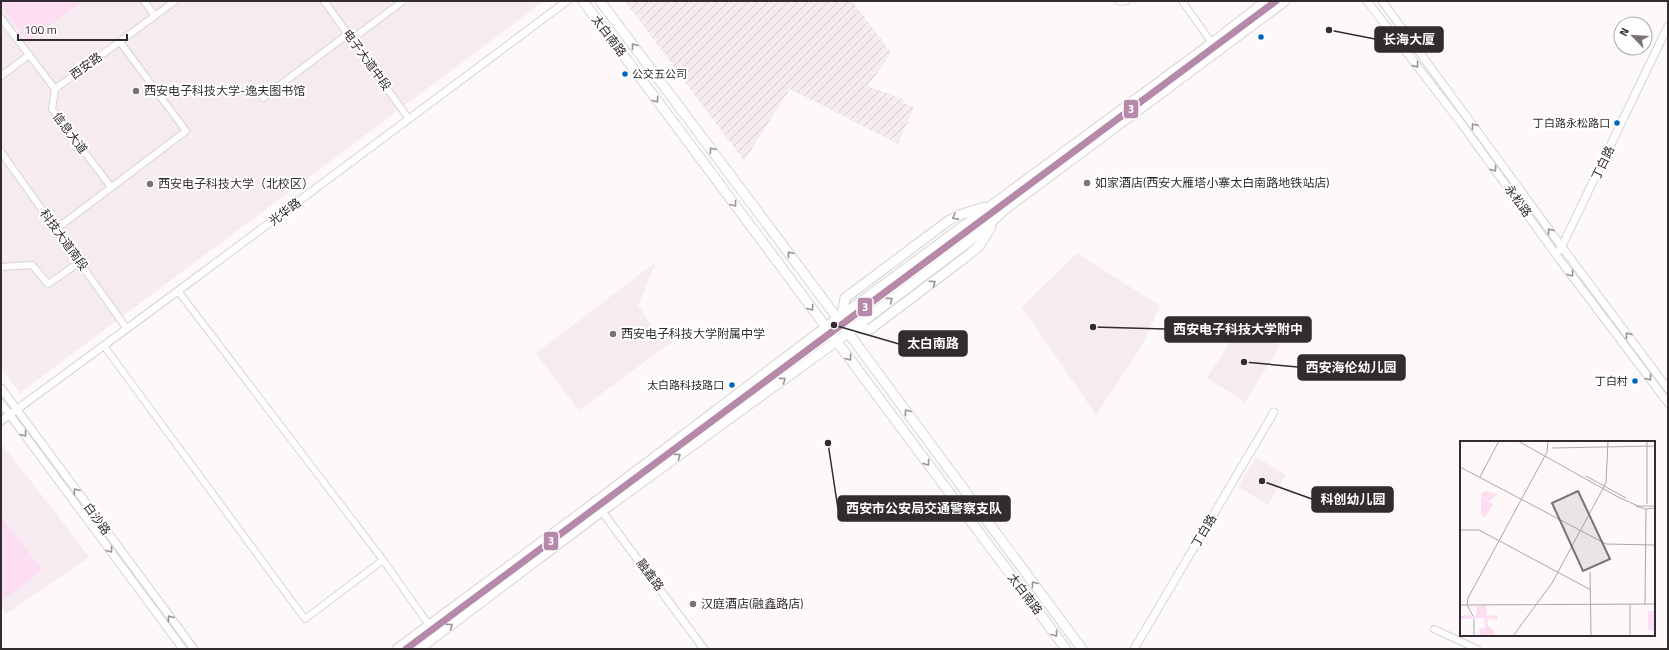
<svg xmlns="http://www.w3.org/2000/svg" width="1669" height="650" font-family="'Titillium Web','Noto Sans SC',sans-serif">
<defs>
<pattern id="industrial-furrows" width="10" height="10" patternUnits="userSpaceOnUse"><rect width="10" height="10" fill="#f5ebf1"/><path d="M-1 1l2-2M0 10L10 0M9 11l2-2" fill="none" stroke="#d2cacf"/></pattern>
</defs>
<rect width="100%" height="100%" fill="#fdf9fb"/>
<g fill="#f5ebf1">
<polygon points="1,1 544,1 20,393 1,368"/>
<polygon points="1077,253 1160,306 1141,347 1096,415 1022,307"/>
<polygon points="656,262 638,305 654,330 677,338 579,410 536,353"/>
<polygon points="1243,322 1280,346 1245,402 1207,378"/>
<polygon points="3,445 89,557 6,614 1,607 1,447"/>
<polygon points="1256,457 1286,475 1268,505 1238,487"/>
</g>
<polygon fill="url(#industrial-furrows)" points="625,1 852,1 891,53 868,86 905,100 904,103 914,107 898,144 790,89 744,161"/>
<g fill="#fcddf1">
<polygon points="1,1 82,1 28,42 1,5"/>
<polygon points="1,516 42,570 1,601"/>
</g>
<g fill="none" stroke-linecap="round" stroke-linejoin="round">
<g stroke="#d8d4d6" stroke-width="8">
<g id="minor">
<polyline points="144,1 155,16"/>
<polyline points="324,1 409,119"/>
<polyline points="1118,1 1120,2 1127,1"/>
<polyline points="1182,1 1212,43"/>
<polyline points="1,18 55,89 52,109 111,187"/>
<polyline points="352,39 403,1"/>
<polyline points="1,76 29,55"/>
<polyline points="55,89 175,1"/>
<polyline points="263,98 348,34"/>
<polyline points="1,152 127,329"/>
<polyline points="56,229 186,131 120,42"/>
<polyline points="1,267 32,265 48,284 80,262"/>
<polyline points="178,291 383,560 429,625"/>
<polyline points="104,346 305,619 383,560"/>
<polyline points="1434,629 1477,649"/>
</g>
</g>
<g stroke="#d8d4d6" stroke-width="9">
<g id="tertiary">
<polyline points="1367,1 1461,123 1557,256 1668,403"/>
<polyline points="1382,1 1562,247 1668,389"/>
<polyline points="1560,250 1668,26"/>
<polyline points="1,388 194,649"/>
<polyline points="1,403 183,649"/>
<polyline points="1,421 178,291 567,1"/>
<polyline points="595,502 704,649"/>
<polyline points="1134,649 1274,412"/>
</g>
</g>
<g stroke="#d8d4d6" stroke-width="11">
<g id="primary">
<polyline points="583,1 1066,649"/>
<polyline points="600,1 838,319 1082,649"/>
<polyline points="842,316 845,298 948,221 959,215 985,207"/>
<polyline points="854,327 869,330 966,257 979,246 991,227"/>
<polyline points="397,649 586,509 814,336 1212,43 1266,1"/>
<polyline points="419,649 602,511 837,341 979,234 1004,210 1285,1"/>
</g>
</g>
<use href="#minor" stroke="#fffefe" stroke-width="6"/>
<use href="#tertiary" stroke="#fffefe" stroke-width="7"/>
<use href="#primary" stroke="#fffefe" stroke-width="9"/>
<g stroke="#fff" stroke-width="10">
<polyline id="metro-1" points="406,649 1276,1"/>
</g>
<use href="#metro-1" stroke="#b688a9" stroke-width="7"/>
</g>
<defs><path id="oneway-chevron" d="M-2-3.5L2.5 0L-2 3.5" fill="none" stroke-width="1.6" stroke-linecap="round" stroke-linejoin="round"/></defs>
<g stroke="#989496">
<use href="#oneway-chevron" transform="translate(634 46) rotate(-127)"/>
<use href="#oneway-chevron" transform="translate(1416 65) rotate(52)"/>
<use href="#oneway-chevron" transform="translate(656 100) rotate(53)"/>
<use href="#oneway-chevron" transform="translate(1474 126) rotate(-126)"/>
<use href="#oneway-chevron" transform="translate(712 150) rotate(-127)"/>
<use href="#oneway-chevron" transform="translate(1494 169) rotate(54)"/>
<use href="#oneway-chevron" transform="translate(734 204) rotate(53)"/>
<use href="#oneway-chevron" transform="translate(955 217) rotate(152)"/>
<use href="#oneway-chevron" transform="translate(1550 231) rotate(-126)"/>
<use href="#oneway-chevron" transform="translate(790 254) rotate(-127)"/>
<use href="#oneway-chevron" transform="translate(1571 274) rotate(53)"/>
<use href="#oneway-chevron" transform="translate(933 283) rotate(-37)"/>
<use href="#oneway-chevron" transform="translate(890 300) rotate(-37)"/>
<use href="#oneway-chevron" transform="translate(811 308) rotate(53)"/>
<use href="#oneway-chevron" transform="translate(1628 335) rotate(-127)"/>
<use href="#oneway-chevron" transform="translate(849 358) rotate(53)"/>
<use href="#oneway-chevron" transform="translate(1649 378) rotate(53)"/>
<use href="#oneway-chevron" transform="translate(783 380) rotate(-36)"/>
<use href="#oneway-chevron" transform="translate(907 412) rotate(-126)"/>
<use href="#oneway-chevron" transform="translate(24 434) rotate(53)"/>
<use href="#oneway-chevron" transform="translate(678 456) rotate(-36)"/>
<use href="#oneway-chevron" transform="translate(927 463) rotate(53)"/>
<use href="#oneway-chevron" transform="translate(76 491) rotate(-126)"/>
<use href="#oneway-chevron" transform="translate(110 550) rotate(53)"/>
<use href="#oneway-chevron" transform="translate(1034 584) rotate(-127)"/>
<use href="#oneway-chevron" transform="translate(170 618) rotate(-127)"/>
<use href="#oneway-chevron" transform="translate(450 626) rotate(-37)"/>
<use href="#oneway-chevron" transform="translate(1055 634) rotate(53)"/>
</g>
<g fill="#0065bd" stroke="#fff" stroke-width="1.5">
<circle cx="1261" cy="37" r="3.5"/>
<circle cx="625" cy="74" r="3.5"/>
<circle cx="1617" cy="123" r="3.5"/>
<circle cx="1635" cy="381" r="3.5"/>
<circle cx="732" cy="385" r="3.5"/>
</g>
<g fill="#797376" stroke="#fff" stroke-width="1.5">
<circle cx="136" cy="91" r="4"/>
<circle cx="1087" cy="183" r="4"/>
<circle cx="150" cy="184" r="4"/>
<circle cx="613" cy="334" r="4"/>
<circle cx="693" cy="604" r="4"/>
</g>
<g text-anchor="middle" stroke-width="4" stroke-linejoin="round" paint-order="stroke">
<g font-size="11" fill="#322b2f" stroke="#fff" text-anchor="end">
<text x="632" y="78" text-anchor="start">公交五公司</text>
<text x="1610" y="127">丁白路永松路口</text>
<text x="1628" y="385">丁白村</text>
<text x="724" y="389">太白路科技路口</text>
</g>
<g font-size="12" fill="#322b2f" stroke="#fff">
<text transform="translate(609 36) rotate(53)" y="4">太白南路</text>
<text transform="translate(367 60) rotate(54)" y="4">电子大道中段</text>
<text transform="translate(86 66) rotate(-36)" y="4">西安路</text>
<text transform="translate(70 133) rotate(53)" y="4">信息大道</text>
<text transform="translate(1603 163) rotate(-64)" y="4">丁白路</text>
<text transform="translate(1518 201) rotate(54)" y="4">永松路</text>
<text transform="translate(285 212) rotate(-37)" y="4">光华路</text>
<text transform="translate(64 240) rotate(54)" y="4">科技大道南段</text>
<text transform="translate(97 519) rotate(54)" y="4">白沙路</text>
<text transform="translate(1204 531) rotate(-59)" y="4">丁白路</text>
<text transform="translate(650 575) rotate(53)" y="4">融鑫路</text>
<text transform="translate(1025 594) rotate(53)" y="4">太白南路</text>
</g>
<g font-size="12" fill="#322b2f" stroke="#fff" text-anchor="start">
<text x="144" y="95">西安电子科技大学-逸夫图书馆</text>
<text x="1095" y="187">如家酒店(西安大雁塔小寨太白南路地铁站店)</text>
<text x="158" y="188">西安电子科技大学（北校区）</text>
<text x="621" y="338">西安电子科技大学附属中学</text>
<text x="701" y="608">汉庭酒店(融鑫路店)</text>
</g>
</g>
<g transform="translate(1460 441)">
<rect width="195" height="195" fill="#fdf9fb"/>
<path d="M27,50L32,52L38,53L29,60L21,55V52Z" fill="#fcddf1"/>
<path d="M21,56L33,63L25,76L21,74ZM26,164L27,175L37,174V179L27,177L28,185L33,189L34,195H20L19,188L25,187L24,177L0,178V175L7,174L16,175L17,165Z" fill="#fcddf1"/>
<path d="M188,170H195V191L188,188Z" fill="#fcddf1"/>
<path fill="none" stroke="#aca7a9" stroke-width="1" d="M58,0L158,56L178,65H195M92,7L195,5M0,26L146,103L195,104M126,35L166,57M20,36L39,0M187,63V0M176,65L186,68L195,67M0,89H19L131,149M130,131L131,195M185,163L186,68M0,164L195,163M13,175L7,164L8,157L87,11L88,0M14,178V195M53,195L92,142L146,42L148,0M170,195V163"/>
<path fill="#797376" fill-opacity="0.15" stroke="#797376" stroke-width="2" d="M118,50L150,118L123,130L92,62Z"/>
<rect width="195" height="195" fill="none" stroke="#322b2f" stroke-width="2"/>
</g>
<path fill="none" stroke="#322b2f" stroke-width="1.5" d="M1329 30L1375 39M1093 327L1165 329M834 325L899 344M1244 362L1298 367M1262 481L1312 499M828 443L838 509"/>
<g fill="#322b2f" stroke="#fff" stroke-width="1.5">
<circle cx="1329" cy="30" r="4"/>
<circle cx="1093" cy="327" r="4"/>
<circle cx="834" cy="325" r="4"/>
<circle cx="1244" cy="362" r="4"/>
<circle cx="1262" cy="481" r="4"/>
<circle cx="828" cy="443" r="4"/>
</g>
<g fill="#322b2f" stroke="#322b2f" stroke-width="1.5">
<rect x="1375" y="27" width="68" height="25" rx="4"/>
<rect x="1165" y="317" width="146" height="25" rx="4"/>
<rect x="899" y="331" width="68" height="25" rx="4"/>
<rect x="1298" y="355" width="107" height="25" rx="4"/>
<rect x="1312" y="487" width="81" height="25" rx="4"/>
<rect x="838" y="496" width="172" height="25" rx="4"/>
</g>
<g font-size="13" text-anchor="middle" font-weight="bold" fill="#fff">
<text x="1409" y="44">长海大厦</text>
<text x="1238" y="334">西安电子科技大学附中</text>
<text x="933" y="348">太白南路</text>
<text x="1351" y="372">西安海伦幼儿园</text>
<text x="1353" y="504">科创幼儿园</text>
<text x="924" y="513">西安市公安局交通警察支队</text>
</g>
<g stroke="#fff" stroke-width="1.5">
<rect x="1123" y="99" width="16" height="20" rx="4" fill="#b688a9"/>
<rect x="857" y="297" width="16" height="20" rx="4" fill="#b688a9"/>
<rect x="543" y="531" width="16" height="20" rx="4" fill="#b688a9"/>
</g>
<g font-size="11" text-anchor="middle" font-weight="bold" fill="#fff">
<text x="1131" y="113">3</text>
<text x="865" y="311">3</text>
<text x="551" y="545">3</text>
</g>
<rect width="1669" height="650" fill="none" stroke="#322b2f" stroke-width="4"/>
<g transform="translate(1633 36) rotate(295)"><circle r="19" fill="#ffffff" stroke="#adaaac"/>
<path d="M0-3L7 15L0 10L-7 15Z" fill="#797376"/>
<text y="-6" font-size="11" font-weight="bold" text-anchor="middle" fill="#322b2f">N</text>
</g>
<path d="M18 34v6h109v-6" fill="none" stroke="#322b2f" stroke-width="2"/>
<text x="24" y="34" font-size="12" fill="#322b2f" stroke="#ffffff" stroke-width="3" paint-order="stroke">100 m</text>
</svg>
